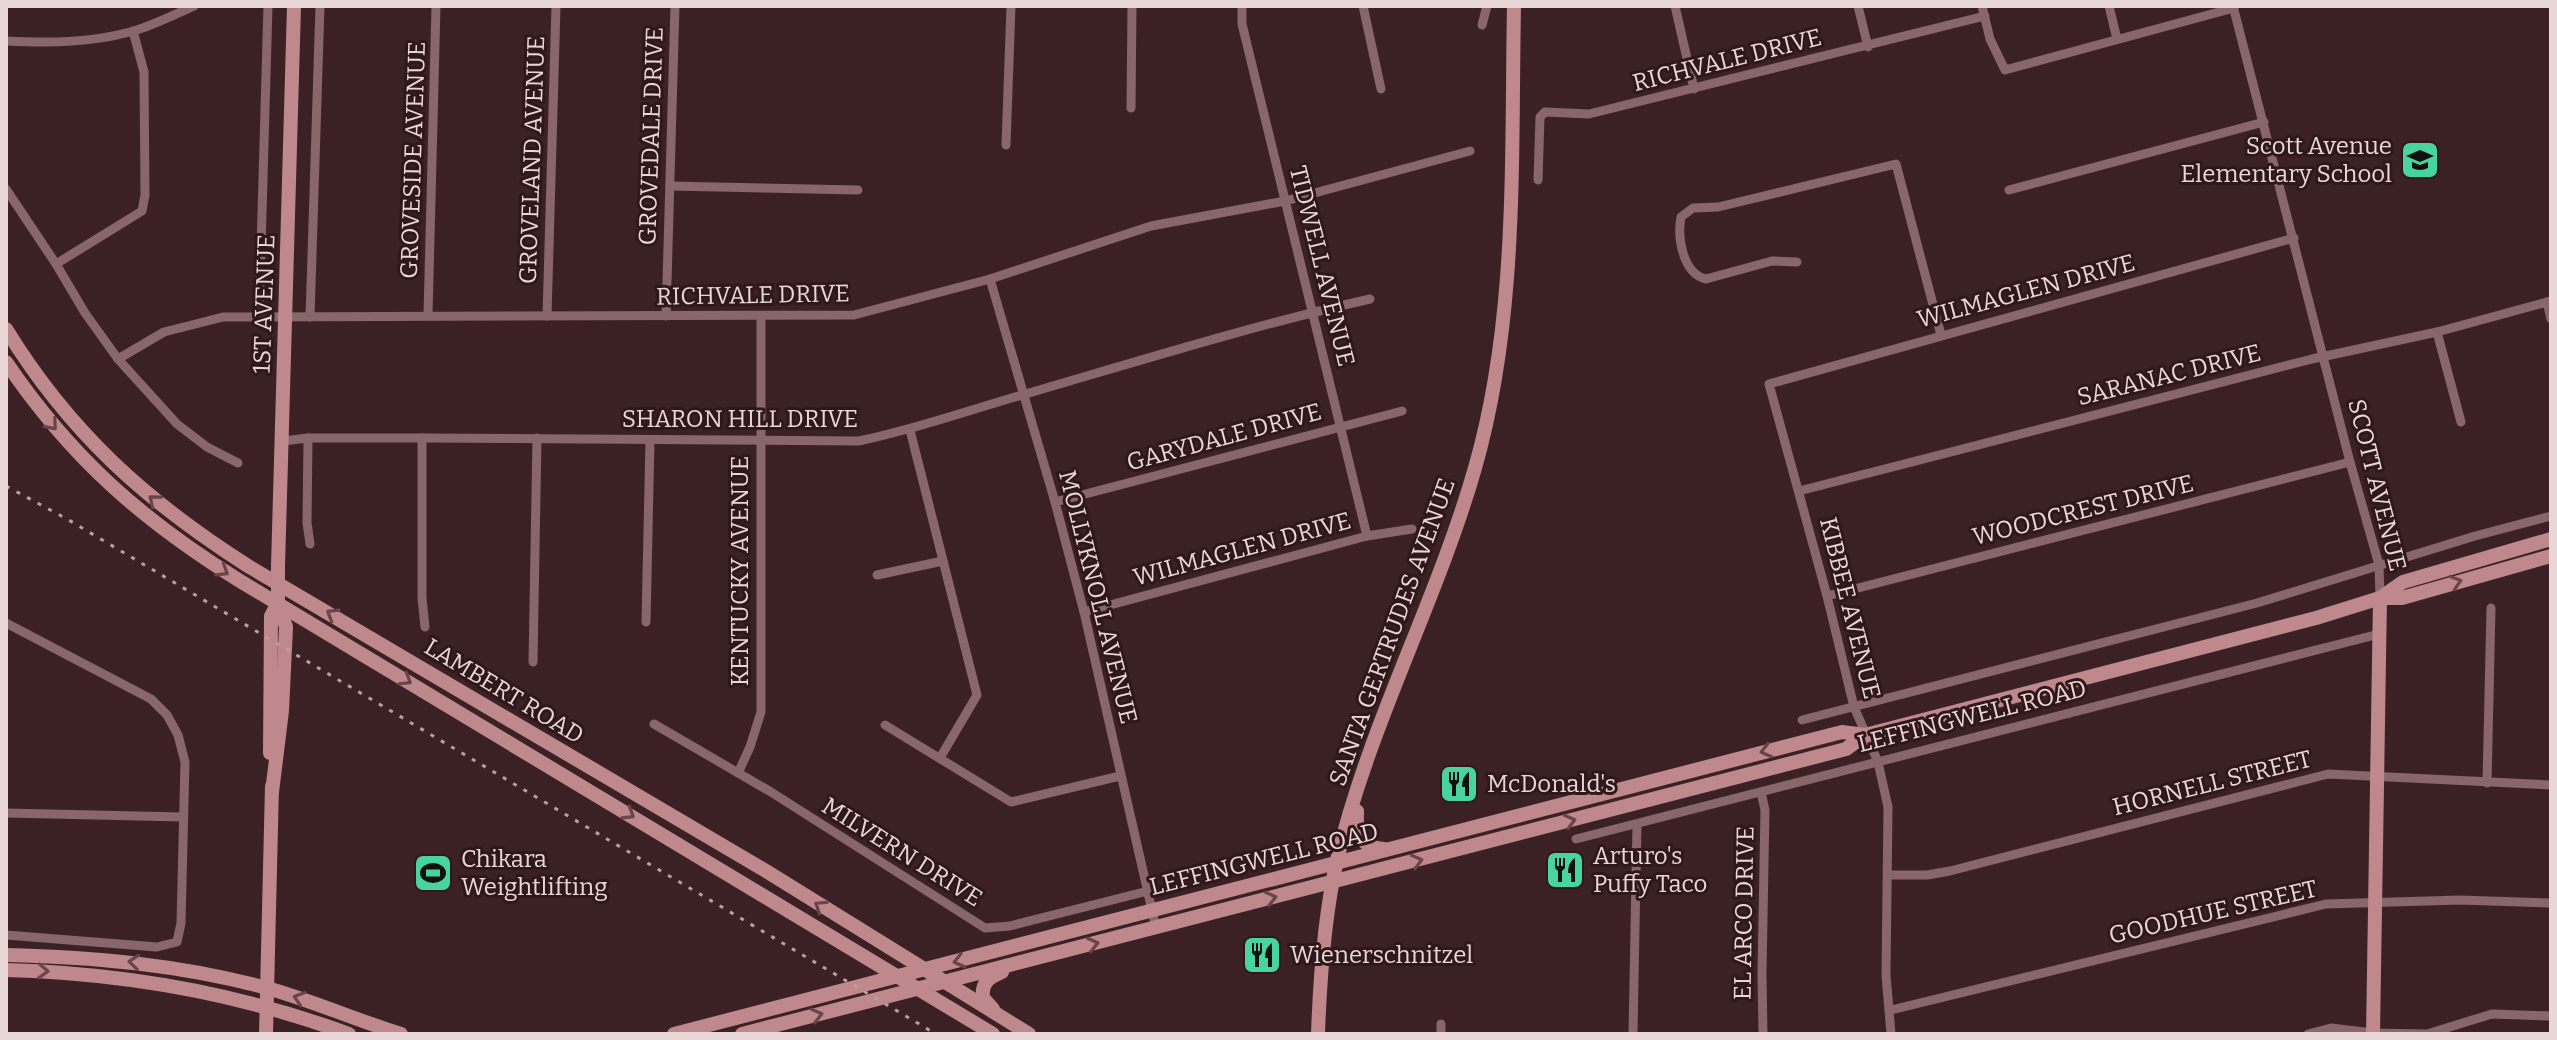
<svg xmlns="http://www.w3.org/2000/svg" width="2557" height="1040" font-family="Bitter,serif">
<rect width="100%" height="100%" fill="#3b2124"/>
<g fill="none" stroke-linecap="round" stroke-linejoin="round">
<g stroke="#886669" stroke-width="9">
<polyline points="1242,6 1242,24 1367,536"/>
<polyline points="1363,6 1381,89"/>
<polyline points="1675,6 1694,89"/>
<polyline points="1858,6 1868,47"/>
<polyline points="1982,6 1990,39 2005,70 2234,8"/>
<polyline points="2109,6 2117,39"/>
<polyline points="2233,6 2350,462 2379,565 2380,598"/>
<polyline points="1482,25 1487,6"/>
<path d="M6,41C49,43 89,43 130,32C152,26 173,15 194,6"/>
<polyline points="1131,108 1132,6"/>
<polyline points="1006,145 1011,6"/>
<polyline points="1538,180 1540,117 1545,112 1589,114 1985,16"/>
<polyline points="670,186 858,190"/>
<polyline points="6,189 56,264 85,313 118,359 177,424 207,447 238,463"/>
<polyline points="2009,190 2264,122"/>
<path d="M1797,262L1772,261L1706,279C1683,274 1677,238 1681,217L1693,208L1718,207L1896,164L1941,335"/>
<polyline points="56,264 142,211 145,195 144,72 133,31"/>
<polyline points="990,279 1055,502 1084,612 1156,928"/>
<polyline points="2547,302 2551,319"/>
<polyline points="428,315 436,6"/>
<polyline points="547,316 556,6"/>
<polyline points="666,316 675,6"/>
<polyline points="259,317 268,6"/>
<polyline points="310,317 320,6"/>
<polyline points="2437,332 2461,422"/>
<polyline points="118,359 164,332 223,317 854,315 990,279 1151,226 1285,201 1470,151"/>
<polyline points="910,430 977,695 940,758"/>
<polyline points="308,438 307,523 310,544"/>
<polyline points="422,438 422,598 425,627"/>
<path d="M283,441L308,438H422L859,441C917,429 972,409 1029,393C1142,360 1255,325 1370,299"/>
<polyline points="1799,491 2312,359 2437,332 2551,301"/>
<polyline points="1055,502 1402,411"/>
<polyline points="877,575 943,561"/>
<polyline points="1827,596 2350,462"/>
<polyline points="1084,612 1367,536 1412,529"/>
<polyline points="646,622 650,440"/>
<polyline points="6,623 151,699 167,715 178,735 185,762 181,923 177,942 157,947 6,935"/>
<polyline points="533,662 537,438"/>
<polyline points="1802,720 2257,603 2475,536 2551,516"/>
<polyline points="654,724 771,792 985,928 1010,926 1148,891"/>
<polyline points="885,725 1011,802 1120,776"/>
<polyline points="738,773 750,747 761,712 761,317"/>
<polyline points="2487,783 2491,608"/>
<polyline points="1761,792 1765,810 1762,973 1763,1034"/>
<polyline points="6,813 183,817"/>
<polyline points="1576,839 2379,634"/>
<polyline points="1889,875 1927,875 1950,871 2328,774 2551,785"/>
<polyline points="1891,1010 2326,904 2460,900 2551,903"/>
<polyline points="1441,1034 1441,1024"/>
<polyline points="1633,1034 1637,824"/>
<polyline points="1891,1034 1886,975 1888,807 1878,762 1854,707 1827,596 1769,384 2294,238"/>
<polyline points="2308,1034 2331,1028 2373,1033 2427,1034 2492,1014 2551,1016"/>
</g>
<g stroke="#be888d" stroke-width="14">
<path d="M6,329C70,433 146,501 248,566L766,871L1029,1034"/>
<path d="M6,362C71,458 142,520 240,581L993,1034"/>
<polyline points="2380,598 2402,598 2551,556"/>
<polyline points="270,753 271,616 278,603"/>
<polyline points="272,792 282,711 286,627 278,603 278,566 294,6"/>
<path d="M1357,811C1356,832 1360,848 1384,849"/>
<path d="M6,955C95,957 181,965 267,988C313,1001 356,1020 401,1034"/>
<path d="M6,970C124,973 238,993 349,1034"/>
<path d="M993,1009L983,998C981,982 989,978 1002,972"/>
<polyline points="266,1034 272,786"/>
<polyline points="674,1034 1842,732 1865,735 2316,618 2380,598 2403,582 2551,539"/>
<polyline points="742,1034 1846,749 1865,735"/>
<path d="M1318,1034C1320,976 1324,917 1337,860C1369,725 1437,601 1475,468C1518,318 1511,160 1514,6"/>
<polyline points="2373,1034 2380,598"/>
</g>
<polyline stroke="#b5a1a3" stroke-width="3" stroke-dasharray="4 8" stroke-linecap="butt" points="6,486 67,519 936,1034"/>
</g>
<defs><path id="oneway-chevron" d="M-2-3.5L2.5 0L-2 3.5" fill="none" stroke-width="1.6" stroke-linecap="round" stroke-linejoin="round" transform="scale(2)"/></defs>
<g stroke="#694448">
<use href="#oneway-chevron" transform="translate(52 425) rotate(50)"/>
<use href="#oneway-chevron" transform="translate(154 500) rotate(-141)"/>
<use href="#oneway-chevron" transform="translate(223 571) rotate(32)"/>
<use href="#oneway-chevron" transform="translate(2456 582) rotate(-17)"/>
<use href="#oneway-chevron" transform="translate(332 614) rotate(-149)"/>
<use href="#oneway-chevron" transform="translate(406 680) rotate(31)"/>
<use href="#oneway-chevron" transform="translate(1766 751) rotate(165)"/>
<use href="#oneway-chevron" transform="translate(629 814) rotate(31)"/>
<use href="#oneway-chevron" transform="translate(1570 821) rotate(-15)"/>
<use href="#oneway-chevron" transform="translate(1417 861) rotate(-15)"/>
<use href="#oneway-chevron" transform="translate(1271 898) rotate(-14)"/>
<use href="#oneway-chevron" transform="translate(820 906) rotate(-147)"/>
<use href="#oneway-chevron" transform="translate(1093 944) rotate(-14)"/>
<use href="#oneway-chevron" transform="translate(959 961) rotate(166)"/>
<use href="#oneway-chevron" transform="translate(134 962) rotate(-174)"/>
<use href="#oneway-chevron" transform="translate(43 971) rotate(2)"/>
<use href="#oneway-chevron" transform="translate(299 998) rotate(-162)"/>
<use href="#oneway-chevron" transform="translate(817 1015) rotate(-14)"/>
</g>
<defs>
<g id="school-square" transform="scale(2)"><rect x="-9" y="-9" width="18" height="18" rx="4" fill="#47d49d" stroke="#30171a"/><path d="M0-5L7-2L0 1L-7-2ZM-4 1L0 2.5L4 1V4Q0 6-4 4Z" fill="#111"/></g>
<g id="restaurant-square" transform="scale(2)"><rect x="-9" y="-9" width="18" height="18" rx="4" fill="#47d49d" stroke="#30171a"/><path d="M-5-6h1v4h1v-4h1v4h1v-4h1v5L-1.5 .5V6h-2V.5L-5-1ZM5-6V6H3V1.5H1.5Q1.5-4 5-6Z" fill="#111"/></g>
<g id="stadium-square" transform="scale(2)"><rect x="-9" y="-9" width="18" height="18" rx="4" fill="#47d49d" stroke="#30171a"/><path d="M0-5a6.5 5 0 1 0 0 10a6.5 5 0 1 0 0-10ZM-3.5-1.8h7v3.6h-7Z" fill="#111"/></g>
</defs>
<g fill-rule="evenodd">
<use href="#school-square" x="2420" y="160"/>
<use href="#restaurant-square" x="1459" y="784"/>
<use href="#restaurant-square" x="1565" y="870"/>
<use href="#stadium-square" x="433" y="873"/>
<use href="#restaurant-square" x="1262" y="955"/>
</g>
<g text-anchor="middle" stroke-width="6" stroke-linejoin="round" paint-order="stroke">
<g font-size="24" fill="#e9d7d8" stroke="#30171a">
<text transform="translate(1727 60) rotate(-14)" y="8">RICHVALE DRIVE</text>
<text transform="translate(651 136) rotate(-88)" y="8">GROVEDALE DRIVE</text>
<text transform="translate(413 160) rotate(-88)" y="8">GROVESIDE AVENUE</text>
<text transform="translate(532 160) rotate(-88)" y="8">GROVELAND AVENUE</text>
<text transform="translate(1322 266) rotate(76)" y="8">TIDWELL AVENUE</text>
<text transform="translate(2026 291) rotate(-15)" y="8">WILMAGLEN DRIVE</text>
<text transform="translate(753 295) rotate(-1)" y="8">RICHVALE DRIVE</text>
<text transform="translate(264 304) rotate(-88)" y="8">1ST AVENUE</text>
<text transform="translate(2169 375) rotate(-14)" y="8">SARANAC DRIVE</text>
<text x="740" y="427">SHARON HILL DRIVE</text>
<text transform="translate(1224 437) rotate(-15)" y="8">GARYDALE DRIVE</text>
<text transform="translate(2377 485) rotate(76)" y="8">SCOTT AVENUE</text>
<text transform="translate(2083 510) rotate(-14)" y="8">WOODCREST DRIVE</text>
<text transform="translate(1242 549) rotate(-15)" y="8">WILMAGLEN DRIVE</text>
<text transform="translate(740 571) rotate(-90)" y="8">KENTUCKY AVENUE</text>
<text transform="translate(1098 597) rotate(76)" y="8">MOLLYKNOLL AVENUE</text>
<text transform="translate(1850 608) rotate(76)" y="8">KIBBEE AVENUE</text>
<text transform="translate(1392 632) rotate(-70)" y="8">SANTA GERTRUDES AVENUE</text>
<text transform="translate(504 691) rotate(31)" y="8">LAMBERT ROAD</text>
<text transform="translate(1972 716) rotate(-14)" y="8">LEFFINGWELL ROAD</text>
<text transform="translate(2212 783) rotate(-14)" y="8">HORNELL STREET</text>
<text transform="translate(902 852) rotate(32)" y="8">MILVERN DRIVE</text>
<text transform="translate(1264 859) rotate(-14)" y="8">LEFFINGWELL ROAD</text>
<text transform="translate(2213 912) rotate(-13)" y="8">GOODHUE STREET</text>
<text transform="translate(1744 913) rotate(-89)" y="8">EL ARCO DRIVE</text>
</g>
<g font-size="24" fill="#e9d7d8" stroke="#30171a" text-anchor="start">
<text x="2392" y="154" text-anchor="end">Scott Avenue<tspan x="2392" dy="28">Elementary School</tspan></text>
<text x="1487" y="792">McDonald's</text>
<text x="1593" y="864">Arturo's<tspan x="1593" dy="28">Puffy Taco</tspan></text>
<text x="461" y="867">Chikara<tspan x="461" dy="28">Weightlifting</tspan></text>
<text x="1290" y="963">Wienerschnitzel</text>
</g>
</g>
<rect width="2557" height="1040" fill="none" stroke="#e9d7d8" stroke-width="16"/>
</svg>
